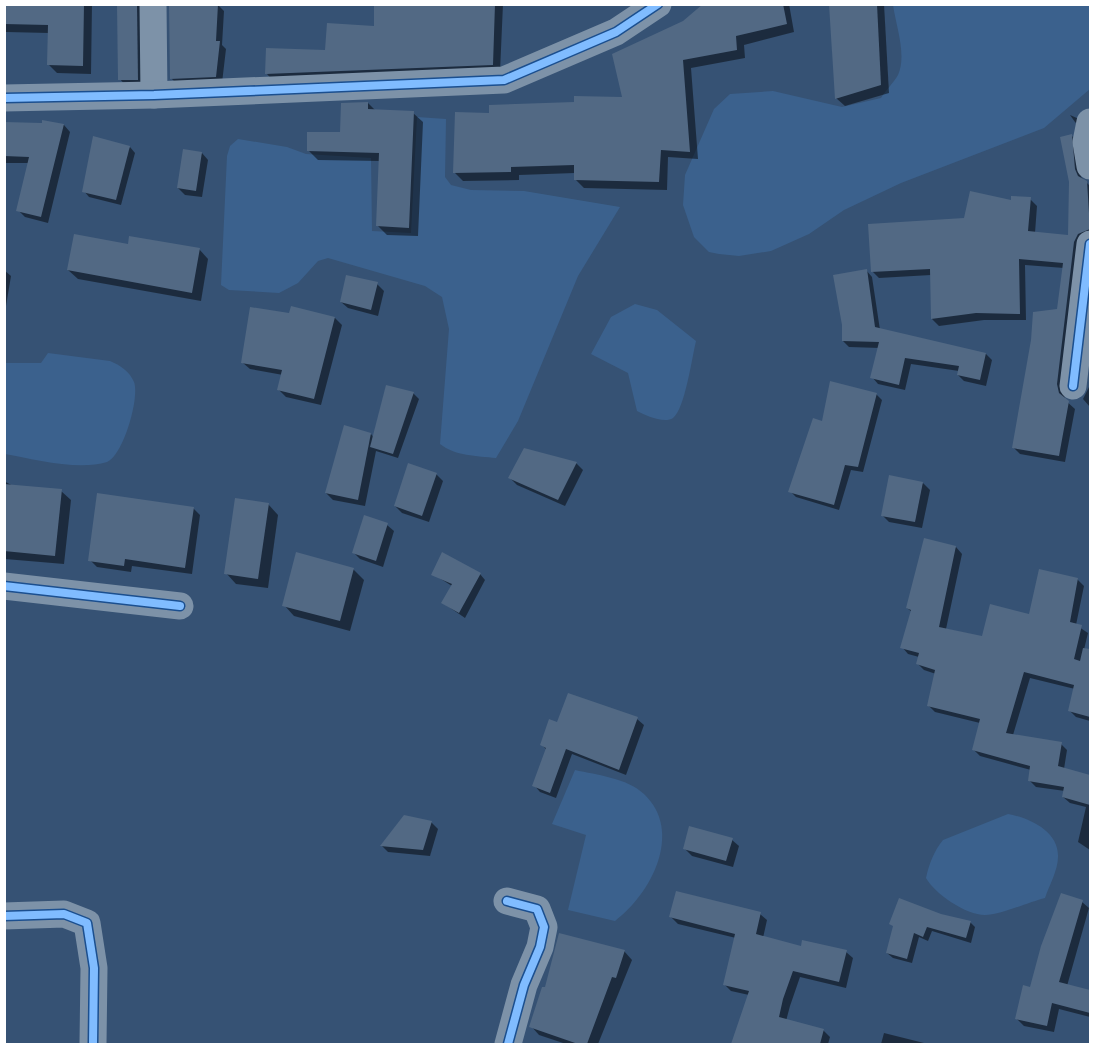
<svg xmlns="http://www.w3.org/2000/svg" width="1095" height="1049" font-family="Roboto,sans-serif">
<rect width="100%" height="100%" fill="#365274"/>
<g fill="#3b618d">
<path d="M893,5H1090V89L1044,128L901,183L844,210L809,234L771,251L739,256L719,254L709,252L694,237L683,205L685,175L714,109L730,94L773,91L842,107L881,98C886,90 894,82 898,75C907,55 896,26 893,5Z"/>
<path d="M417,117L446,119L445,177L451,185L471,190L524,191L620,207L578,276L518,421L496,458C477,456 455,456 440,444L449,329L442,297L425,286L328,258L318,261L298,283L279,293L229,290L221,285L227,156L230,146L238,139L287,147L306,154L371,158L372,231L411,233Z"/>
<path d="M635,304L657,310L696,341C692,357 685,409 673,418C664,424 645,415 637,411L628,373L591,354L611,317Z"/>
<path d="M48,353L110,361C120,365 130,372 134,382C140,398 123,456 107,462C78,471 33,459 5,454V363H41Z"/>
<path d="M575,770C597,775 627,778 644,794C684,832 651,894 615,921L568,910L586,835L552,824Z"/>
<path d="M1008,814C1029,818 1059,831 1058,857C1058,870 1049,886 1045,898C1029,902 1000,915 985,915C966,915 935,894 926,878C929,864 934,851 943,840Z"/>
</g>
<g fill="#0007">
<polygon points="4,4 92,4 91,74 57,73 49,65 49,33 6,32"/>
<polygon points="119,4 146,4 144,85 126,86 120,79"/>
<polygon points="217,4 224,11 222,45 226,49 222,83 178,85 171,78"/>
<polygon points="376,4 503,4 500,72 274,82 267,74 327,51 375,27"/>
<polygon points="707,4 789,4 794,32 744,45 745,58 691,68 698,159 668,157 667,190 584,188 575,179 575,173 519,175 519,180 463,181 455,173 490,114 624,99 684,23"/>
<polygon points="831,4 884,4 889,93 845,106 836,98"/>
<polygon points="368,103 376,111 413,113 423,122 418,236 387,235 378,226 380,161 318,160 308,150 341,134"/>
<polygon points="1070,115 1079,119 1077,124 1075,122"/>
<polygon points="4,124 64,125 70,132 48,223 25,217 18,210 29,163 4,163"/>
<polygon points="1071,135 1078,142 1081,177 1090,186 1090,238 1064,392 1065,400 1075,409 1065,462 1020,454 1013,447 1058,310 1064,268 1025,265 1026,320 984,320 939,326 932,319 931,275 879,278 872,271 965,219 1012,202 1030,199 1037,206 1035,233 1069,236"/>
<polygon points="130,147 135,153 121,205 89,197 84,191"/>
<polygon points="202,153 208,160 202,197 185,195 178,188"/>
<polygon points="129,246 199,249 208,259 201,301 78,279 68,270"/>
<polygon points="4,270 11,276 4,318"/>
<polygon points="866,270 872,277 880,330 986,354 992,360 986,386 964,381 958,375 959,371 911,364 905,390 878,384 872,377 880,348 849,347 843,341"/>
<polygon points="377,284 384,291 378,316 348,308 341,302"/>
<polygon points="292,307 335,318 342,325 321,405 286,397 279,390 283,375 250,369 243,363 290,315"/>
<polygon points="1090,385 1090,407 1083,399"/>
<polygon points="413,393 419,399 398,458 376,451 365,506 333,500 326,493 371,434 374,438"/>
<polygon points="876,394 882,400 863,472 851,470 839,510 796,497 790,491 823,423"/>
<polygon points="576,463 583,470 565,506 517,485 510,478"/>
<polygon points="436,474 443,481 429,522 402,513 395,506"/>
<polygon points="4,481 13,486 61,491 71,500 64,564 5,559 4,564"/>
<polygon points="923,483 930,490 922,528 889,522 882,515"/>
<polygon points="268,504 278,515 268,588 236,584 226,573"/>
<polygon points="193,508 200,515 192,574 132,566 131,572 97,567 90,560"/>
<polygon points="387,525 394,531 383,567 360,559 354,553"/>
<polygon points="956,547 962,554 946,629 983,637 1030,616 1077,579 1084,586 1076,625 1088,633 1081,662 1090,664 1090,721 1076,717 1070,711 1075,689 1030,678 1013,735 1061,744 1067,750 1064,769 1090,777 1090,850 1078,842 1086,807 1070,803 1063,797 1065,791 1036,787 1029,780 1031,770 980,756 974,750 980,723 935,712 928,705 936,674 924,670 917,663 919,657 908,654 902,647 912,612 907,608"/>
<polygon points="353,569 364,580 350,631 294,616 284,605"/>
<polygon points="433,574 480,574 485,580 465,618 443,603 452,586"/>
<polygon points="637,719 644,725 626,775 572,754 556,798 540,792 534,785 547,750 542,745 558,724"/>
<polygon points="431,822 438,829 430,856 388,852 382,846"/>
<polygon points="732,840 739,846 733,867 692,856 685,849"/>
<polygon points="1082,902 1089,908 1067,986 1090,992 1090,1017 1059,1009 1054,1032 1024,1026 1017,1019 1031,989"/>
<polygon points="760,914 767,920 763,938 802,948 846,952 853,958 846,988 800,977 790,1006 786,1021 823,1030 830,1037 828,1044 733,1044 749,995 731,991 724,984 736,938 678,924 671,917"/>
<polygon points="941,915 970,922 975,927 971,943 932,931 928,941 919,937 912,963 893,958 887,953 894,927"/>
<polygon points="624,951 632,960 598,1044 566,1044 539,1035 531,1026"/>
<polygon points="884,1033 924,1043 925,1044 881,1044"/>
</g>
<g fill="#526984">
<polygon points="4,4 84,4 83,66 47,65 48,25 4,24"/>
<polygon points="117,4 137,5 138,80 118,80"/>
<polygon points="169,4 218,4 216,41 220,41 216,77 170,79"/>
<polygon points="374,4 495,4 493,65 265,74 266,48 325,50 327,23 374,26"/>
<polygon points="703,4 783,4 787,24 736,36 737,50 683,60 690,152 661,150 659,182 574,180 574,165 511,167 511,172 453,173 455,112 489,113 489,105 574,102 574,96 622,97 612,54 683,21"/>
<polygon points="829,4 877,4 881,85 835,99"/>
<polygon points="368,102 368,109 414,111 409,228 376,226 379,153 307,151 307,132 340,132 341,103"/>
<polygon points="42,120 64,124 41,217 16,211 29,157 4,156 4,122 42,123"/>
<polygon points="1072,134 1075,169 1078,176 1087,181 1090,229 1078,234 1074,242 1057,384 1059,393 1069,401 1059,456 1012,448 1031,340 1033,312 1057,309 1063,263 1019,259 1020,314 976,313 931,319 930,269 871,272 868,224 964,218 970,191 1011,200 1011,196 1031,197 1028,231 1068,235 1069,182 1060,137"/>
<polygon points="93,136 130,146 116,200 82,192"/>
<polygon points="183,149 202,152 196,191 177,188"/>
<polygon points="74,234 128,244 129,236 200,248 192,293 67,270"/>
<polygon points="867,269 875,327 986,353 980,380 957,375 959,366 905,358 899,385 870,378 879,342 842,341 842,325 833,275"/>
<polygon points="346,275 378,282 371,310 340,302"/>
<polygon points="291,306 335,317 314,399 277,390 282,370 241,363 250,307 289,313"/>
<polygon points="830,381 877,393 858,467 845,465 834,505 788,492 813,418 822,421"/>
<polygon points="386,385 414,392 393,454 370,447"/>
<polygon points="344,425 371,433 358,500 325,493"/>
<polygon points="524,448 577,462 558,500 508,478"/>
<polygon points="408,463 437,473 422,516 394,506"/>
<polygon points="889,475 923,482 915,522 881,516"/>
<polygon points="4,484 62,489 55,556 4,551"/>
<polygon points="97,493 194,507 185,568 125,559 124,566 88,561"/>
<polygon points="235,498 269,503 258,579 224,574"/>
<polygon points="364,515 388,523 376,561 352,553"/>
<polygon points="924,538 956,546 939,627 982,636 990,604 1029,614 1039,569 1078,578 1070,622 1082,625 1074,659 1080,661 1083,648 1090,649 1090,717 1068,711 1074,685 1024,672 1006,733 1062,742 1058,766 1090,775 1090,805 1062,797 1064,787 1028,781 1030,766 972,750 980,719 927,706 935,670 916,664 919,653 900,648 911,610 906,608"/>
<polygon points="296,552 354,568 340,621 282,606"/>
<polygon points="442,552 481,573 459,613 441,603 452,584 431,575"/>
<polygon points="568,693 638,717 619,770 566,749 550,793 532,786 546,748 540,745 549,719 557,722"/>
<polygon points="404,815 432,821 423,850 380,846"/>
<polygon points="689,826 733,838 726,861 683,849"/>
<polygon points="676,891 761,912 756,934 801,946 802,940 847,950 839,982 793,971 783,999 779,1017 824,1029 820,1044 731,1044 749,991 723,985 735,934 669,917"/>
<polygon points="1061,893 1083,900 1059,982 1090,990 1090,1013 1052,1003 1047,1026 1015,1019 1023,985 1030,987 1041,946"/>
<polygon points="899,898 941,914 971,921 966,938 927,927 923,937 914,933 907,959 886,953 893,926 889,924"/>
<polygon points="559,933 625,950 616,978 612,977 587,1044 578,1044 529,1027 542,987 545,987"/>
</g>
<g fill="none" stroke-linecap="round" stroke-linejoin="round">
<g stroke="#7d92a8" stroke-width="27">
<polyline points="153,4 154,95"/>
<polyline points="4,98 154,95 504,80 616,32 658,4"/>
<polyline points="1090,122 1086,142 1090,166"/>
<polyline points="1073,386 1090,244"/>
<polyline points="4,586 180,606"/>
<polyline points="507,901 537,909 544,927 540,947 524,985 508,1044"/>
<polyline points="4,916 64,914 87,923 94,968 93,1044"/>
</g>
<g stroke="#1b4f8f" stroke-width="11">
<g id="cycleway">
<polyline points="4,98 154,95 504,80 616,32 658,4"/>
<polyline points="1073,386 1090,244"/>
<polyline points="4,586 180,606"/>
<polyline points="507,901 537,909 544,927 540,947 524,985 508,1044"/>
<polyline points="4,916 64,914 87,923 94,968 93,1044"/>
</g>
</g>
<use href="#cycleway" stroke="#80bcff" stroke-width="8"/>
</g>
<rect width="1095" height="1049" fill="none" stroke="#ffffff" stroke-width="12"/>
</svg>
